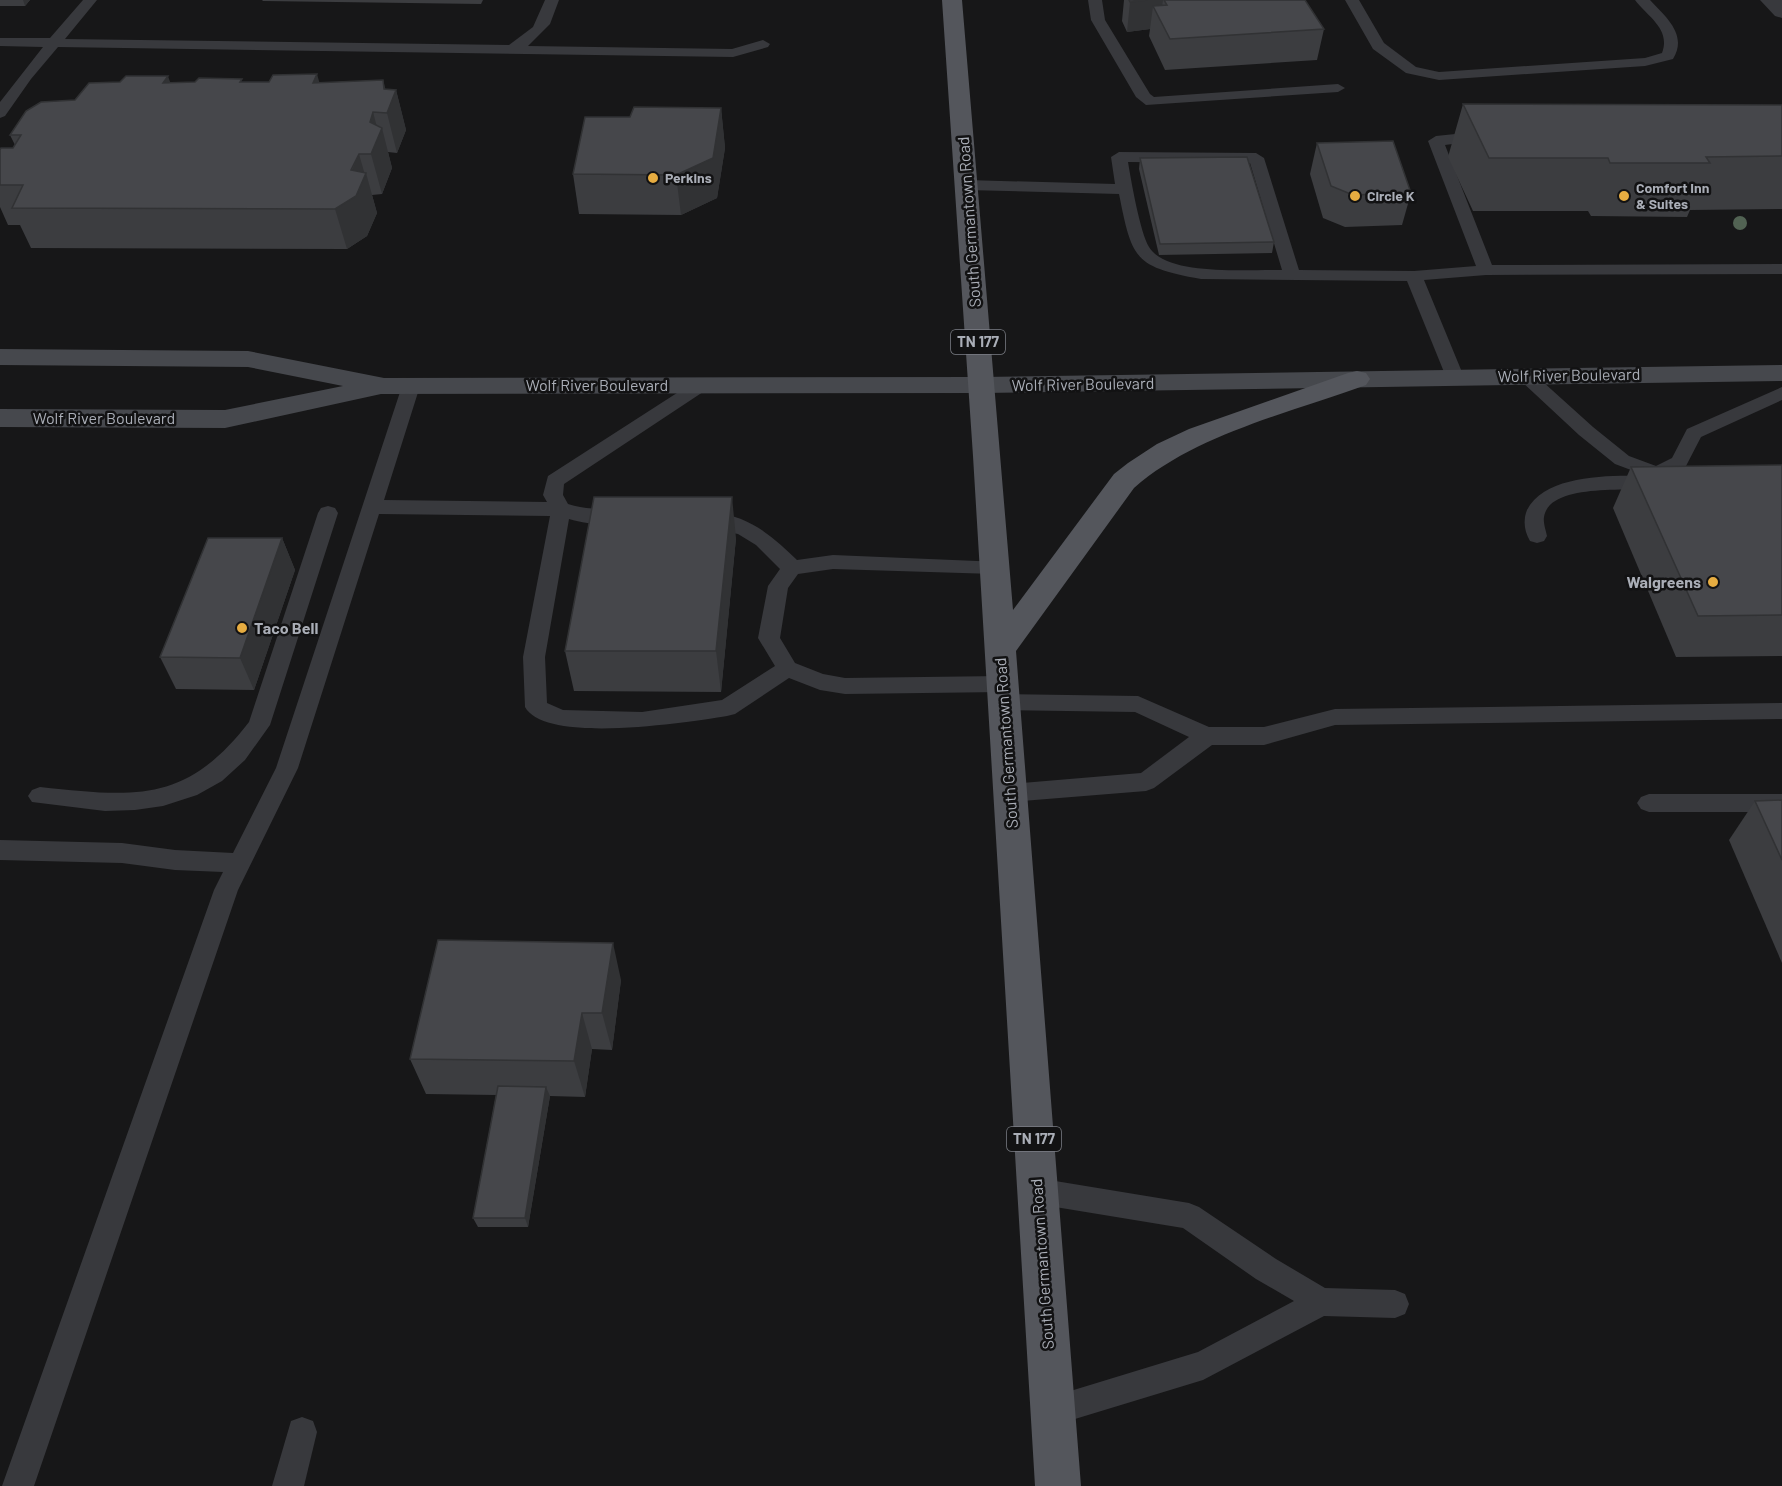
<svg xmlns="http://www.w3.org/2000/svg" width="1782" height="1486" font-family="Barlow,sans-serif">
<rect width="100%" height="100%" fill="#171718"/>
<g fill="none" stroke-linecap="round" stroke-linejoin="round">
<g fill="#38393d" fill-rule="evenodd">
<polygon points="83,0 97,0 65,39 509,45 533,27 545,0 559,0 550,24 528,46 732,49 763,40 770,44 768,47 733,57 58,47 31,79 5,116 0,118 0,102 43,47 0,46 0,38 50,38"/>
<polygon points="1088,0 1102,0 1105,20 1150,94 1154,97 1338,84 1345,88 1338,92 1146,105 1136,97 1091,20"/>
<path d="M1345,0H1359L1384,43L1416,67L1439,72L1645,58L1662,53C1671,29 1648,17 1635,0H1650C1666,17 1688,35 1673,59L1645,66L1439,80L1406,73L1373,49Z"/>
<path d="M1484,131L1492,136L1489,139L1445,145L1492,265L1782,264V274L1486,275L1424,280L1464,377L1461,381H1449L1446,377L1407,281L1201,279C1134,267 1132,259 1119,194L966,190L958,185L966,180L1115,184L1111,157L1119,152L1256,153L1264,158L1299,270L1414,271L1476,266L1428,141L1436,136ZM1128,162L1250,163L1282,270C1250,269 1167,277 1149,247C1140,232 1131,180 1128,162Z"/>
<path d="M1526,370L1532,372L1593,427L1629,456L1656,466L1672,458L1687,429L1782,387V400L1701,437L1686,466L1668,475L1673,482L1670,487C1644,494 1550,479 1544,517C1543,523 1546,531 1547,536L1544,541L1537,543L1530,541C1524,531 1523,520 1527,510C1545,474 1612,475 1647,476L1615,464L1579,435L1520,380L1517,376L1520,372Z"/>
<path d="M411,380L417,382L420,386L384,500L547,502L543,495L548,476L694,382H706L709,386L706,390L564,484L563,495L568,504C588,511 608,507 628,512L631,517L628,522C610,527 587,524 569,519L545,657L547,703L563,710L642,712L722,700L775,666L758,638L768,586L780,569L756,545L738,534L698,526L695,521L698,516C737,505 772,535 797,560L833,555L1001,562L1004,567L1001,572L994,574L833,569L798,574L788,588L780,638L795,663L823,674L845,678L1002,676L1010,678L1013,684L1010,690L1002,692L845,694L820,690L789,678L735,714L727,716C689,722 546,745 525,707L523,657L550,516L379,514L298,768L238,890L34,1486H2L214,890L223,872L175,870L122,863L0,860V840L122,843L175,850L233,853L276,768L402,386L405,382Z"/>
<path d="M328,506L335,508L338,513L270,725L245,760L222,781L197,795L163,806L135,810L105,811L32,802L28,796L32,790L40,787C135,797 186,804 249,722L318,513L321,508Z"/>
<polygon points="1004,694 1138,696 1209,727 1264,727 1335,709 1782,703 1782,719 1335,725 1264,745 1212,745 1154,788 1146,791 1010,802 1002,799 998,793 1002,787 1010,784 1141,773 1189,737 1135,712 1004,710 996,708 993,702 996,696"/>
<polygon points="1649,794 1782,794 1782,812 1649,812 1641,809 1637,803 1641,797"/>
<polygon points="1037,1178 1189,1203 1199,1207 1276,1259 1325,1288 1395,1290 1405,1294 1409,1304 1405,1314 1395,1318 1324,1316 1203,1380 1052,1426 1041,1422 1037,1411 1041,1400 1198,1352 1294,1301 1256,1279 1183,1228 1037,1204 1027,1200 1023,1191 1027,1182"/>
<polygon points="302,1417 313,1421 317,1432 304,1486 272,1486 291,1421"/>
</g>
<polygon fill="#38393d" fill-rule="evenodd" points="1760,0 1782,0 1782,18 1775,16"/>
<polygon fill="#46484d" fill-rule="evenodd" points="0,349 248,351 384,378 982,377 1782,365 1782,381 982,393 381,394 225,428 0,427 0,409 225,410 343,386 248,367 0,365"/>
<path fill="#54565c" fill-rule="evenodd" d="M942,0H962L1013,610L1114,474L1128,463L1157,444L1189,429L1348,373L1357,371L1366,373L1370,379L1366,385C1292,412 1194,435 1134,488L1016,651L1081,1486H1035L973,456Z"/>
</g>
<circle fill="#526353" cx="1740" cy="223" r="7"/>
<g fill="#3c3d40">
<polygon points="0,0 30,0 25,6 0,6"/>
<polygon points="262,0 483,0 481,4 263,1"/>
<polygon points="1124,0 1305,0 1324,29 1317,60 1165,70 1149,36 1150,29 1127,32 1122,21"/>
<polygon points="170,82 320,82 396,90 406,130 397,153 388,152 392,168 382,194 372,195 377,213 367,236 347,249 31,248 20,225 8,225 0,207 0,150 13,148 15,145 10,135"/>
<polygon points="1463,104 1782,105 1782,209 1690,210 1687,217 1591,216 1588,211 1473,211 1448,157"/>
<polygon points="721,108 725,148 717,198 681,215 579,214 573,174 630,117"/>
<polygon points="1317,143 1411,193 1402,225 1345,227 1323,218 1310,174"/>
<polygon points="1140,158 1274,242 1272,253 1159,255 1139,169"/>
<polygon points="1782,465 1782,656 1676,657 1613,508 1631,467"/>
<polygon points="282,538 295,570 254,690 176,689 160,657"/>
<polygon points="736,538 721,692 574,691 565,651"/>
<polygon points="1782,800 1782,963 1729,840 1755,801"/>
<polygon points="621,980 612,1050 592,1049 585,1097 550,1096 528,1227 478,1227 473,1218 496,1095 426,1094 410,1059"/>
</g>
<g fill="#313234">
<polygon points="23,0 30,0 25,6"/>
<polygon points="1147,0 1163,0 1160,21 1153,6 1150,29 1127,32 1130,2"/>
<polygon points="317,74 328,113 313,83"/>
<polygon points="168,76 182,116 163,83"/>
<polygon points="383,80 390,106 396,90 406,130 397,153 387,113"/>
<polygon points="721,108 725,148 717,198 681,215 676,175"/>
<polygon points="373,112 379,135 382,128 392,168 382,194 371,154 370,122"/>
<polygon points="359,154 365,175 366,173 377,213 367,236 347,249 335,209"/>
<polygon points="732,497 736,538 721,692 716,651"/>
<polygon points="282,538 295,570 254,690 240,658"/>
<polygon points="613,943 621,980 612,1050 602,1013"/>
<polygon points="582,1013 592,1049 585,1097 574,1061"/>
<polygon points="546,1087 550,1096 528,1227 525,1218"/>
</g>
<g fill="#46474b" stroke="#313234" stroke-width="1.5">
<polygon points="1129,0 1147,0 1130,2"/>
<polygon points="1164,0 1305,0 1324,29 1170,39 1153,6 1167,5"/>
<polygon points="317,74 313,83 383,80 384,89 396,90 387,113 373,112 370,122 382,128 371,154 359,154 351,170 366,173 356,196 335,209 12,208 23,185 0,185 0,150 1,148 13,148 21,135 10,135 26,111 41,102 75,100 89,83 120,82 126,76 168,76 163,83 195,82 199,78 242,79 240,82 269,82 273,75"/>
<polygon points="1463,104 1782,105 1782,156 1706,157 1710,163 1610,163 1608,158 1489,158"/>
<polygon points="634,107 721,108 713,158 676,175 573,174 585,117 630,117"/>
<polygon points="1393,141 1411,193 1353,195 1331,186 1317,143"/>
<polygon points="1247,157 1274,242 1160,244 1140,158"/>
<polygon points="1782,465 1782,615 1698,616 1631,467"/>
<polygon points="594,497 732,497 716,651 565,651"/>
<polygon points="208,538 282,538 240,658 160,657"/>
<polygon points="1782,800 1782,860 1755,801"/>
<polygon points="438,940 613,943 602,1013 582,1013 574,1061 410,1059"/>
<polygon points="498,1086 546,1087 525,1218 473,1218"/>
</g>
<g fill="#e6ac41" stroke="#121213" stroke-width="2">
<circle cx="653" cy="178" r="6"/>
<circle cx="1355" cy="196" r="6"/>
<circle cx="1624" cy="196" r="6"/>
<circle cx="1713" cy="582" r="6"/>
<circle cx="242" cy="628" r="6"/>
</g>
<g text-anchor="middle" stroke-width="5" stroke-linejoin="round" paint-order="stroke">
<g font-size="14" font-weight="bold" fill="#aaaeb7" stroke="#121213" text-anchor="start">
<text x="665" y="183">Perkins</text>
<text x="1636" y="193">Comfort Inn<tspan x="1636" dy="16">&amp; Suites</tspan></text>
<text x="1367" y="201">Circle K</text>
</g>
<g fill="#121213" stroke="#7c7f86" stroke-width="1.5">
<rect x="951" y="330" width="54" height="24" rx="4.5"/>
<rect x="1007" y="1127" width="54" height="24" rx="4.5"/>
</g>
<g font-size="15" font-weight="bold" fill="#aaaeb7">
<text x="978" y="347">TN 177</text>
<text x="1034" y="1144">TN 177</text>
</g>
<g font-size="16" fill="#aaaeb7" stroke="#121213">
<text transform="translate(969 222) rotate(-94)" y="6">South Germantown Road</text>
<text transform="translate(1569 375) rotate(-1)" y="6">Wolf River Boulevard</text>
<text transform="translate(1083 384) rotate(-1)" y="6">Wolf River Boulevard</text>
<text x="597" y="391">Wolf River Boulevard</text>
<text x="104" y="424">Wolf River Boulevard</text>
<text transform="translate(1006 743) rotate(-94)" y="6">South Germantown Road</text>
<text transform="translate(1042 1264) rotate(-94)" y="6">South Germantown Road</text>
</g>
<g font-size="16" font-weight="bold" fill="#aaaeb7" stroke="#121213" text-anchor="end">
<text x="1701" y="588">Walgreens</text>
<text x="254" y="634" text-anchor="start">Taco Bell</text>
</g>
</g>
</svg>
